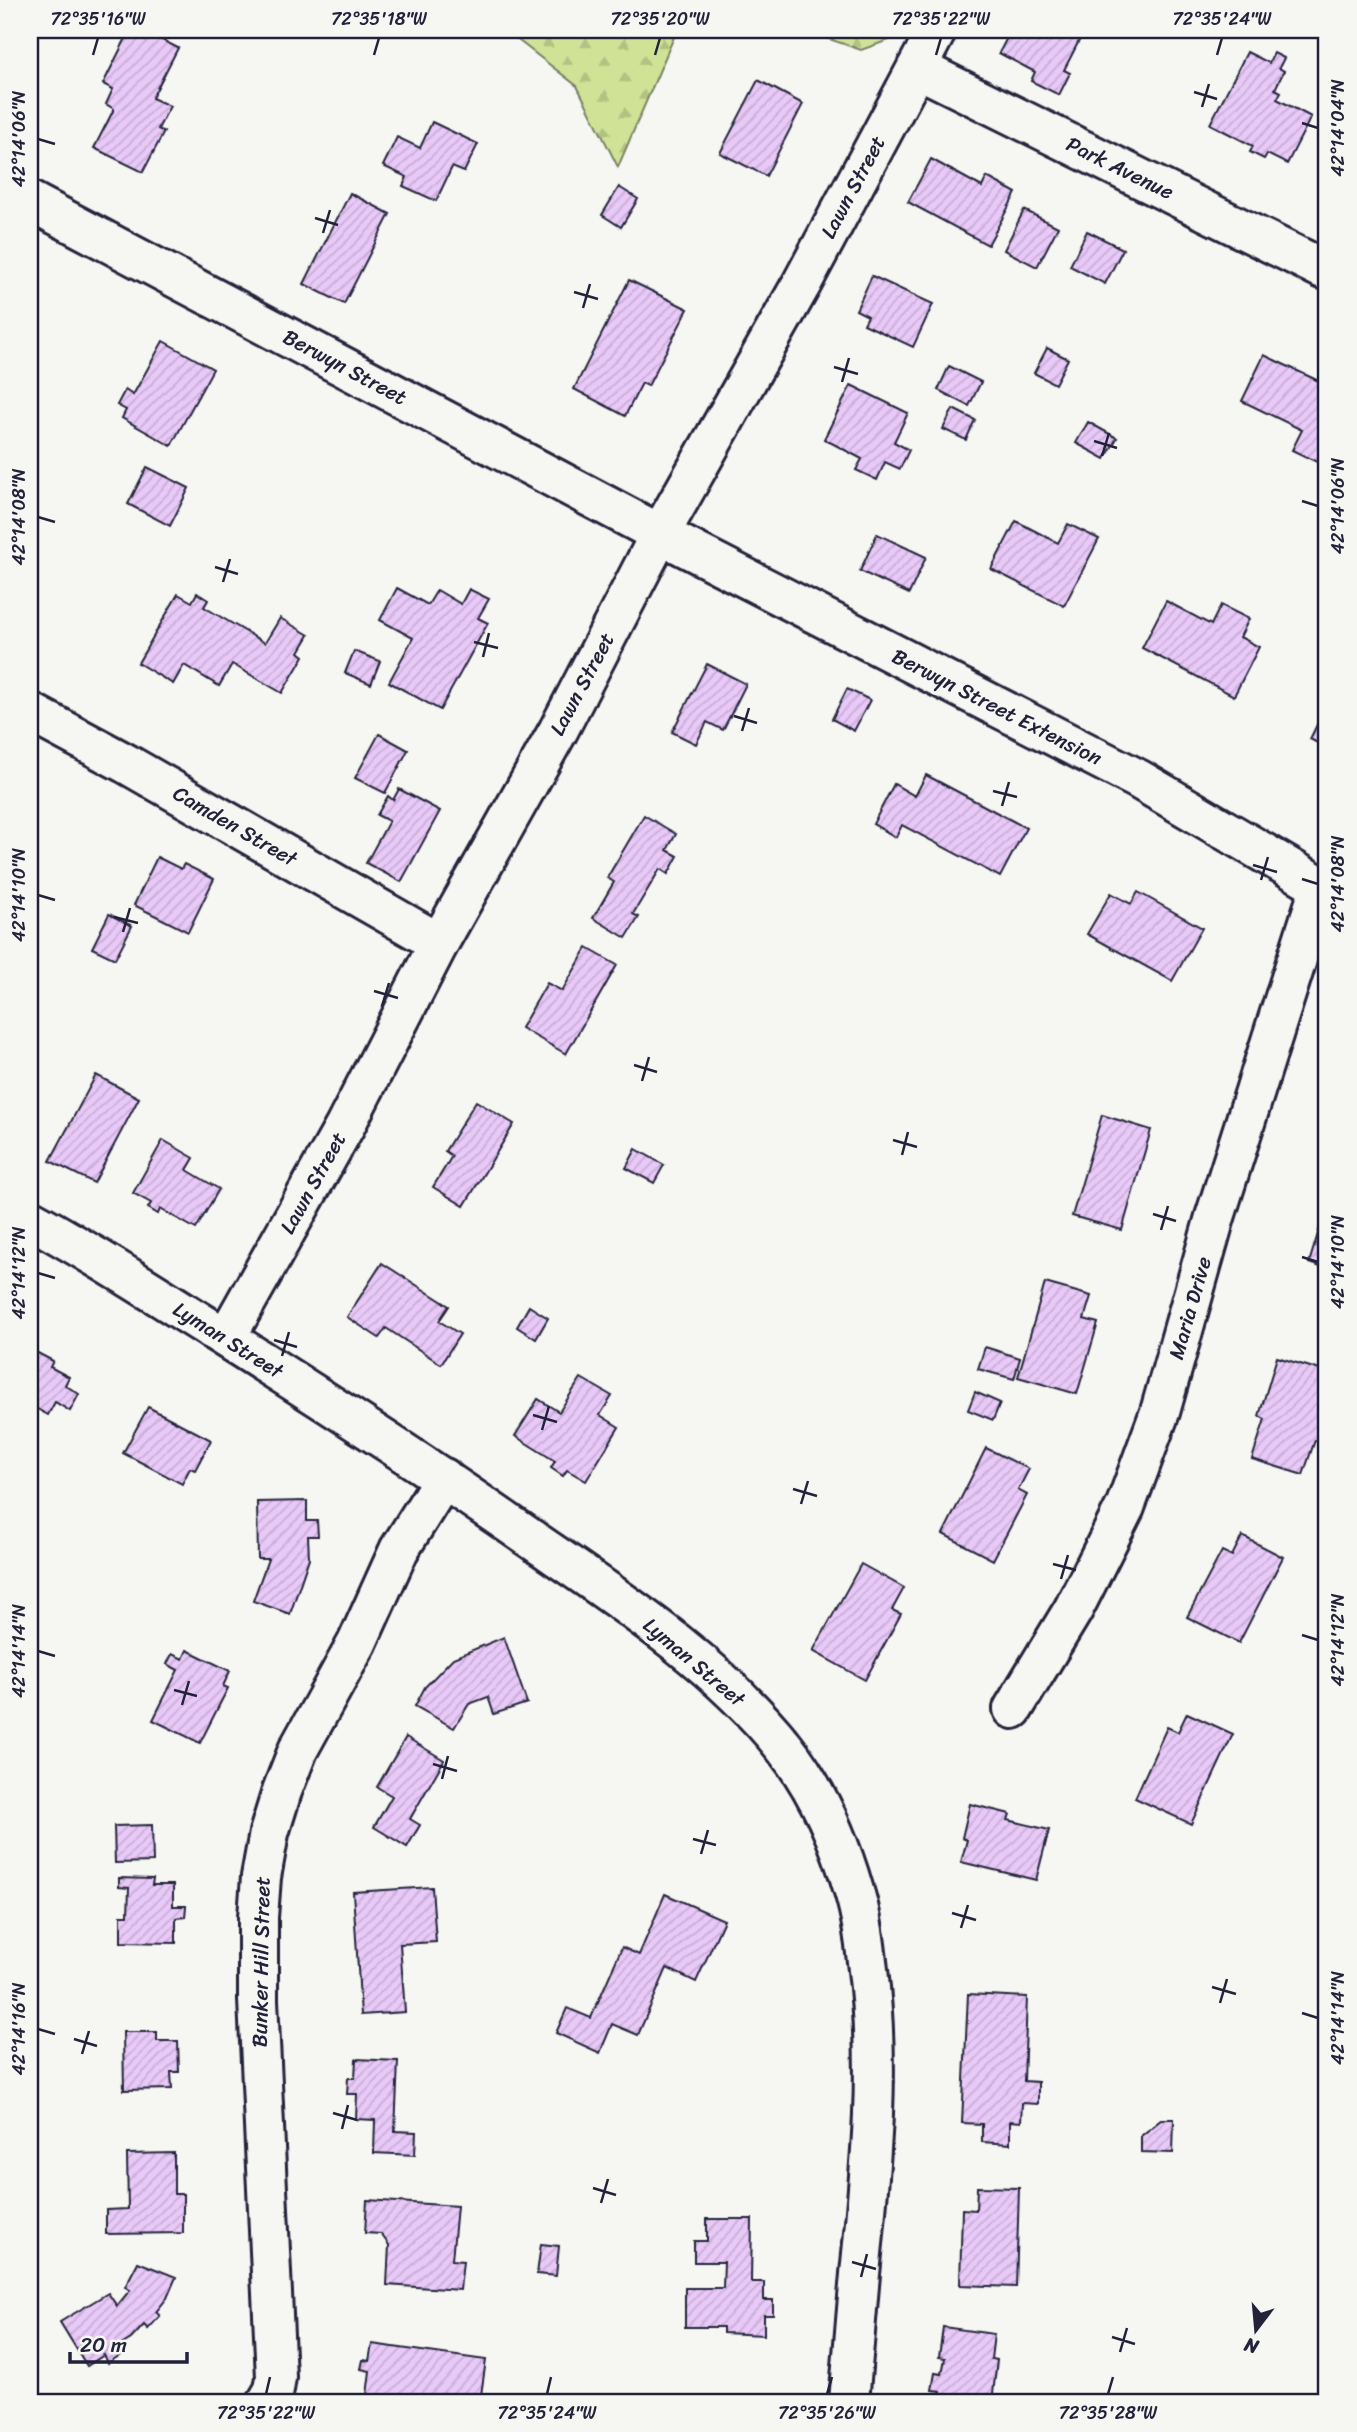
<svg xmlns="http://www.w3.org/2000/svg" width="1357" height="2432" font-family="Sriracha,sans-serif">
<defs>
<pattern id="forest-firs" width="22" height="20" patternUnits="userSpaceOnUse" patternTransform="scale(1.75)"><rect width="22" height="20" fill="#d0e296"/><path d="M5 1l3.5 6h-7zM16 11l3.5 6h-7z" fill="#b2c282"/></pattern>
<pattern id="building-hatch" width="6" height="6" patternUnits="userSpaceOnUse" patternTransform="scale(1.75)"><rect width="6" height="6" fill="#e8c9f7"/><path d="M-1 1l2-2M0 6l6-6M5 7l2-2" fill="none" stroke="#c7acd5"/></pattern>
</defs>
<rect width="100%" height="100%" fill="#f6f6f2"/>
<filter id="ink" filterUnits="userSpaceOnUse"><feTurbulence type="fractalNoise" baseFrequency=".0143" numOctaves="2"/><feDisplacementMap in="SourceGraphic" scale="14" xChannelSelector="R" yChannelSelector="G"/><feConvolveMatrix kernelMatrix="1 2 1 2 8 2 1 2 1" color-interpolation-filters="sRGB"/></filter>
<g filter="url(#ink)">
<g fill="url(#forest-firs)" stroke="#798268" stroke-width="2">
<polygon points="505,30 677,30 618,167 577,86"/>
<polygon points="803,30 873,30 889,40 861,50"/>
</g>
<g fill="url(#building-hatch)" stroke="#22223b" stroke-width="2">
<polygon points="130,30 142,30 178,48 152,98 170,106 158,129 164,132 143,172 94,148 114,109 106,104 113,89 103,84"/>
<polygon points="1011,30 1076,30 1083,33 1064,70 1070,73 1059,95 1031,81 1035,72 999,53"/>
<polygon points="1247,52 1269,63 1274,53 1284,58 1279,68 1284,71 1275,89 1281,92 1277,99 1311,117 1287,164 1267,154 1264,159 1250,152 1253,146 1210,124"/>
<polygon points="758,80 803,104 766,176 720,153"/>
<polygon points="432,122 478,144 464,172 452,167 436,201 403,186 407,177 383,166 397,137 420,148"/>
<polygon points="931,159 982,187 987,177 1016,193 988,245 908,202"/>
<polygon points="619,187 638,199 621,227 602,215"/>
<polygon points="350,193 390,214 344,304 304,284"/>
<polygon points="1024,210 1058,227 1037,267 1004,250"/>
<polygon points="1087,231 1123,249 1105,284 1070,266"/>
<polygon points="872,276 933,304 913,347 864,324 868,316 856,310"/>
<polygon points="629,280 688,309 648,386 642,383 625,416 574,389"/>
<polygon points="163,341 213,369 171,446 122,418 126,410 117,405 125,390 133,395"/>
<polygon points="1047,348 1068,359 1055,384 1034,373"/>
<polygon points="1264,355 1327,385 1327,461 1325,466 1292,450 1302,430 1242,401"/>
<polygon points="949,366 981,382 969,406 938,390"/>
<polygon points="851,385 908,413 894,442 909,450 900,469 885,462 877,480 856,470 862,459 824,439"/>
<polygon points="953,409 975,420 966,440 943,429"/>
<polygon points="1088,422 1117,438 1105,459 1076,443"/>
<polygon points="147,467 189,488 170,526 128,504"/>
<polygon points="1016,521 1058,543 1068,524 1099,539 1064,606 991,569"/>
<polygon points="877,534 926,557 909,594 860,571"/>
<polygon points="397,588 428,605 437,590 461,604 469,589 489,599 478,618 488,623 440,710 389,682 413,638 380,620"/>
<polygon points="197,593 208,600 204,607 265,643 280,618 309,635 299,652 304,656 282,693 232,664 219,686 184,665 173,684 138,663 178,594 192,602"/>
<polygon points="1166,601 1211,625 1221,605 1249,619 1240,637 1259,647 1234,696 1142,648"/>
<polygon points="354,651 380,661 371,684 345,673"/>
<polygon points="707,664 746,684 723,730 707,722 696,744 672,732"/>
<polygon points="847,689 870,700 854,731 832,719"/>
<polygon points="1327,704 1327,748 1310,739"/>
<polygon points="379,734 408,750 385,793 355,778"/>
<polygon points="926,775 1026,828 1000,877 902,825 896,837 873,824 894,784 915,796"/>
<polygon points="399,789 440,811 401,882 366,863 389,821 377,815 388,796 393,800"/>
<polygon points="644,815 676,834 667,850 678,856 668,874 660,869 633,914 639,917 626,938 593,918 614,882 607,878"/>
<polygon points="157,857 181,869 184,864 214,879 188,932 134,905"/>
<polygon points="1138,892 1202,928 1172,981 1087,934 1111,893 1131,904"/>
<polygon points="109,914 132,926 115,959 92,948"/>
<polygon points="587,948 617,965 566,1054 521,1028 547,983 562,991"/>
<polygon points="96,1075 139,1098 94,1183 50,1161"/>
<polygon points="476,1101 514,1124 464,1206 433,1187 452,1156 445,1151"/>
<polygon points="1102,1115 1151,1130 1122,1230 1072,1216"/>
<polygon points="163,1140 194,1158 187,1170 219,1189 196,1229 160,1209 158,1214 148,1208 151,1203 133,1193"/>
<polygon points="636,1149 664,1165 654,1183 626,1168"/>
<polygon points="1327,1204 1327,1269 1309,1263"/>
<polygon points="382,1263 449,1306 439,1321 460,1334 441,1364 386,1328 379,1338 347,1317"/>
<polygon points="1045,1283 1091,1296 1084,1319 1098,1323 1077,1394 1018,1377"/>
<polygon points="529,1306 548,1318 536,1339 517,1327"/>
<polygon points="985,1347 1020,1358 1014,1379 978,1369"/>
<polygon points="30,1349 53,1361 50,1367 69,1377 65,1385 79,1394 70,1411 55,1402 48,1415 30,1405"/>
<polygon points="1277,1357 1327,1372 1327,1398 1323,1412 1327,1413 1327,1444 1315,1440 1303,1475 1252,1459 1265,1419 1259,1416"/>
<polygon points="581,1378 612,1396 600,1415 619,1427 586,1481 567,1470 563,1476 551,1468 555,1461 515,1436 538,1399 559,1412"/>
<polygon points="975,1392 1000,1403 993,1420 968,1410"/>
<polygon points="148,1407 211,1440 195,1470 190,1468 182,1484 123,1453"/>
<polygon points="986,1448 1029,1469 1018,1490 1027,1495 993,1560 943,1534"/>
<polygon points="307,1501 307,1521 317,1521 318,1536 308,1536 309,1558 290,1614 253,1601 268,1559 258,1559 257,1502"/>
<polygon points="1242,1536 1283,1557 1239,1643 1187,1617 1222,1551 1232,1556"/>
<polygon points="861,1564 904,1588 892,1610 901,1614 865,1680 813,1651"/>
<polygon points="504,1637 527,1703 494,1714 488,1697 469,1704 454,1728 415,1706 425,1687 453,1658"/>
<polygon points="187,1650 230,1671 223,1686 228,1688 200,1743 153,1720 178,1670 167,1664 172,1654 183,1659"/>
<polygon points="1187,1713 1233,1734 1191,1824 1135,1798 1167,1727 1178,1732"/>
<polygon points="406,1737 444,1760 410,1819 420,1825 407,1847 374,1827 392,1796 377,1787"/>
<polygon points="970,1804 1010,1814 1008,1820 1049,1830 1036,1880 961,1862 967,1840 962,1838"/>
<polygon points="152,1825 153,1862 115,1863 114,1826"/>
<polygon points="119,1878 153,1879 152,1885 173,1885 173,1906 186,1906 185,1917 176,1918 176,1943 121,1942 121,1915 128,1915 129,1888 119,1887"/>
<polygon points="432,1887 436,1942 400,1944 405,2012 361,2015 353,1892"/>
<polygon points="665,1894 724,1920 696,1982 667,1968 638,2035 612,2024 600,2053 556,2033 567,2008 591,2018 622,1947 639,1955"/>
<polygon points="968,1994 1027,1997 1024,2081 1038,2082 1038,2104 1022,2103 1021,2122 1010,2121 1010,2144 982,2142 982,2124 962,2123"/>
<polygon points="123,2032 157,2032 157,2041 178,2041 179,2072 171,2072 172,2089 124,2090"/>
<polygon points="356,2059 398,2061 395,2131 416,2132 415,2155 374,2153 375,2120 356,2119 357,2094 347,2094 348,2078 355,2078"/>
<polygon points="1162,2119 1174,2119 1173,2153 1141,2152 1141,2136"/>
<polygon points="174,2153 174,2194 183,2194 183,2233 106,2234 106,2210 128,2209 127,2154"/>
<polygon points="977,2187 1019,2188 1016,2287 960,2285 962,2209 976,2210"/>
<polygon points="367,2200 457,2206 452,2260 463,2261 460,2290 387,2285 389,2245 381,2234 365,2233"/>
<polygon points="707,2219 752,2219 751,2282 764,2282 764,2300 773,2300 773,2315 764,2315 764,2335 723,2333 723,2327 685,2327 685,2288 723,2288 724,2262 694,2262 694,2241 707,2241"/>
<polygon points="541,2244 559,2246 556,2276 537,2274"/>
<polygon points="138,2262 176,2277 167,2298 156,2312 160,2316 148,2329 144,2325 131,2339 118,2347 122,2354 108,2363 104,2355 87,2366 60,2322 108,2293 117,2306 130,2290 125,2287"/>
<polygon points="943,2327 994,2334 991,2359 997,2360 992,2402 939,2402 941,2391 932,2390 935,2373 942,2374 945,2358 939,2357"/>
<polygon points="372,2344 486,2360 481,2395 467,2394 466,2402 418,2402 367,2395 370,2371 361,2369 363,2360 369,2361"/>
</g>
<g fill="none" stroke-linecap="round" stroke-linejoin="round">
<g stroke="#22223b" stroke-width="44">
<g id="minor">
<polyline points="917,68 1323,269"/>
<polyline points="30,201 660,534 1138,779 1327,890"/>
<polyline points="30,712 125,763 439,943"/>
<path d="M30,1219C91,1252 149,1290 208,1327C310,1391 412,1456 511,1525C607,1592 710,1655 784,1747C818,1790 839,1839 854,1891C862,1917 865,1943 868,1970C881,2072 870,2173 860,2274C856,2317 853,2360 849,2402"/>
<polyline points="226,1338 345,1126 439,943 558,731 660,534 801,285 937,30"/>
<polyline points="1013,1709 1073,1610 1125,1507 1160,1412 1215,1217 1320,887"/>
<polyline points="267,2402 274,2390 276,2377 258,2000 258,1917 261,1877 269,1833 282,1791 298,1750 357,1643 399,1550 444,1478"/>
</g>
</g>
<use href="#minor" stroke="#f6f6f2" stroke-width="38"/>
</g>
</g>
<path fill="none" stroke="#22223b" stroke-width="2.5" d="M93,55L98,38M374,55L379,38M655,55L660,38M936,55L941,38M1217,55L1222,38M1194,92L1217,99M1202,107L1209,84M1302,123L1318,128M38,139L55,144M315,218L338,225M323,233L330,210M574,292L598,299M583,308L590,284M834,367L858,374M842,382L849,358M1094,441L1117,448M1102,456L1109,433M1302,501L1318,506M38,517L55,522M215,567L238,574M223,582L230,559M474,642L498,648M483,657L489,633M734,716L757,723M742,731L749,708M993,791L1017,797M1002,806L1009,782M1253,865L1277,872M1302,879L1318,884M1261,880L1268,857M38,895L55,900M114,917L138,923M123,932L130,908M374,991L398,998M382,1006L389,983M634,1065L657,1072M642,1081L649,1057M893,1140L917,1147M902,1155L908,1132M1153,1214L1176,1221M1161,1230L1168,1206M1302,1257L1318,1262M38,1273L55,1278M274,1340L297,1347M282,1356L289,1332M533,1415L557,1422M542,1430L549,1406M793,1489L817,1496M801,1504L808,1481M1053,1564L1076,1570M1061,1579L1068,1555M1302,1635L1318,1640M38,1651L55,1656M174,1690L197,1696M182,1705L189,1681M433,1764L457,1771M442,1779L448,1756M693,1839L716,1845M701,1854L708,1830M952,1913L976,1920M961,1928L968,1905M1212,1987L1236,1994M1220,2003L1227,1979M1302,2013L1318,2018M38,2029L55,2034M74,2039L97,2046M82,2054L89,2031M333,2113L357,2120M342,2129L348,2105M593,2188L616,2195M601,2203L608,2179M852,2262L876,2269M861,2277L867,2254M1112,2337L1135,2344M1120,2352L1127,2328M266,2394L270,2377M547,2394L551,2377M827,2394L832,2377M1108,2394L1113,2377"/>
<g text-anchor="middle" stroke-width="7" stroke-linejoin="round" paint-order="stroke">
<g font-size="21" fill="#22223b" stroke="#f6f6f2">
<text transform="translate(1120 168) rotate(26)" y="7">Park Avenue</text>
<text transform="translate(853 187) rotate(-62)" y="7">Lawn Street</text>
<text transform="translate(345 367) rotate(28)" y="7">Berwyn Street</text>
<text transform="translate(582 684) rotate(-62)" y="7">Lawn Street</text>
<text transform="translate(997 707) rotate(27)" y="7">Berwyn Street Extension</text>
<text transform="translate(235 826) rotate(30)" y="7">Camden Street</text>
<text transform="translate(313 1183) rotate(-61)" y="7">Lawn Street</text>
<text transform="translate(1190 1308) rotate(-74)" y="7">Maria Drive</text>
<text transform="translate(228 1340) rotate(32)" y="7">Lyman Street</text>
<text transform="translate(694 1662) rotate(40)" y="7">Lyman Street</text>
<text transform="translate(261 1962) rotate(-89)" y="7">Bunker Hill Street</text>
</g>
</g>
<rect width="1357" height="2432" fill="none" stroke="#f6f6f2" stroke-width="77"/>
<g transform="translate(1256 2330) rotate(196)" stroke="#f6f6f2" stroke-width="5" paint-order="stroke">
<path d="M0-5L12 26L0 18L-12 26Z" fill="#22223b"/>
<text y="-10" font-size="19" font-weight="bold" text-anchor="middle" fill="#22223b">N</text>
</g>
<path d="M70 2352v10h117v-10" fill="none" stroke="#22223b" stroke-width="3.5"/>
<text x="80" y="2352" font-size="21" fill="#22223b" stroke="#f6f6f2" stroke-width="5" paint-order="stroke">20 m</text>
<rect x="38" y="38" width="1280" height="2356" fill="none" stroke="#22223b" stroke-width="2.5"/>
<g font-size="18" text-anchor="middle" fill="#22223b">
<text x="98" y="25">72°35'16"W</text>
<text x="379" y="25">72°35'18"W</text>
<text x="660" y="25">72°35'20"W</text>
<text x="941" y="25">72°35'22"W</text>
<text x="1222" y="25">72°35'24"W</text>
<text transform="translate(1338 128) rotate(-90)" y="6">42°14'04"N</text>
<text transform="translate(19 139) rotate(-90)" y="6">42°14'06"N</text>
<text transform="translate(1338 506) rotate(-90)" y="6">42°14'06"N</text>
<text transform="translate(19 517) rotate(-90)" y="6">42°14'08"N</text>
<text transform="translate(1338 884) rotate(-90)" y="6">42°14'08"N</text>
<text transform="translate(19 895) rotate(-90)" y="6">42°14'10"N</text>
<text transform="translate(1338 1262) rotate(-90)" y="6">42°14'10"N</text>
<text transform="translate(19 1273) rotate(-90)" y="6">42°14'12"N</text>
<text transform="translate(1338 1640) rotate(-90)" y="6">42°14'12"N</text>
<text transform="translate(19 1651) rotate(-90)" y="6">42°14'14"N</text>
<text transform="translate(1338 2018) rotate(-90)" y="6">42°14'14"N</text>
<text transform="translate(19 2029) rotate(-90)" y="6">42°14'16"N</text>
<text x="266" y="2419">72°35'22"W</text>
<text x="547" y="2419">72°35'24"W</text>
<text x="827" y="2419">72°35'26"W</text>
<text x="1108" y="2419">72°35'28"W</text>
</g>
</svg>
